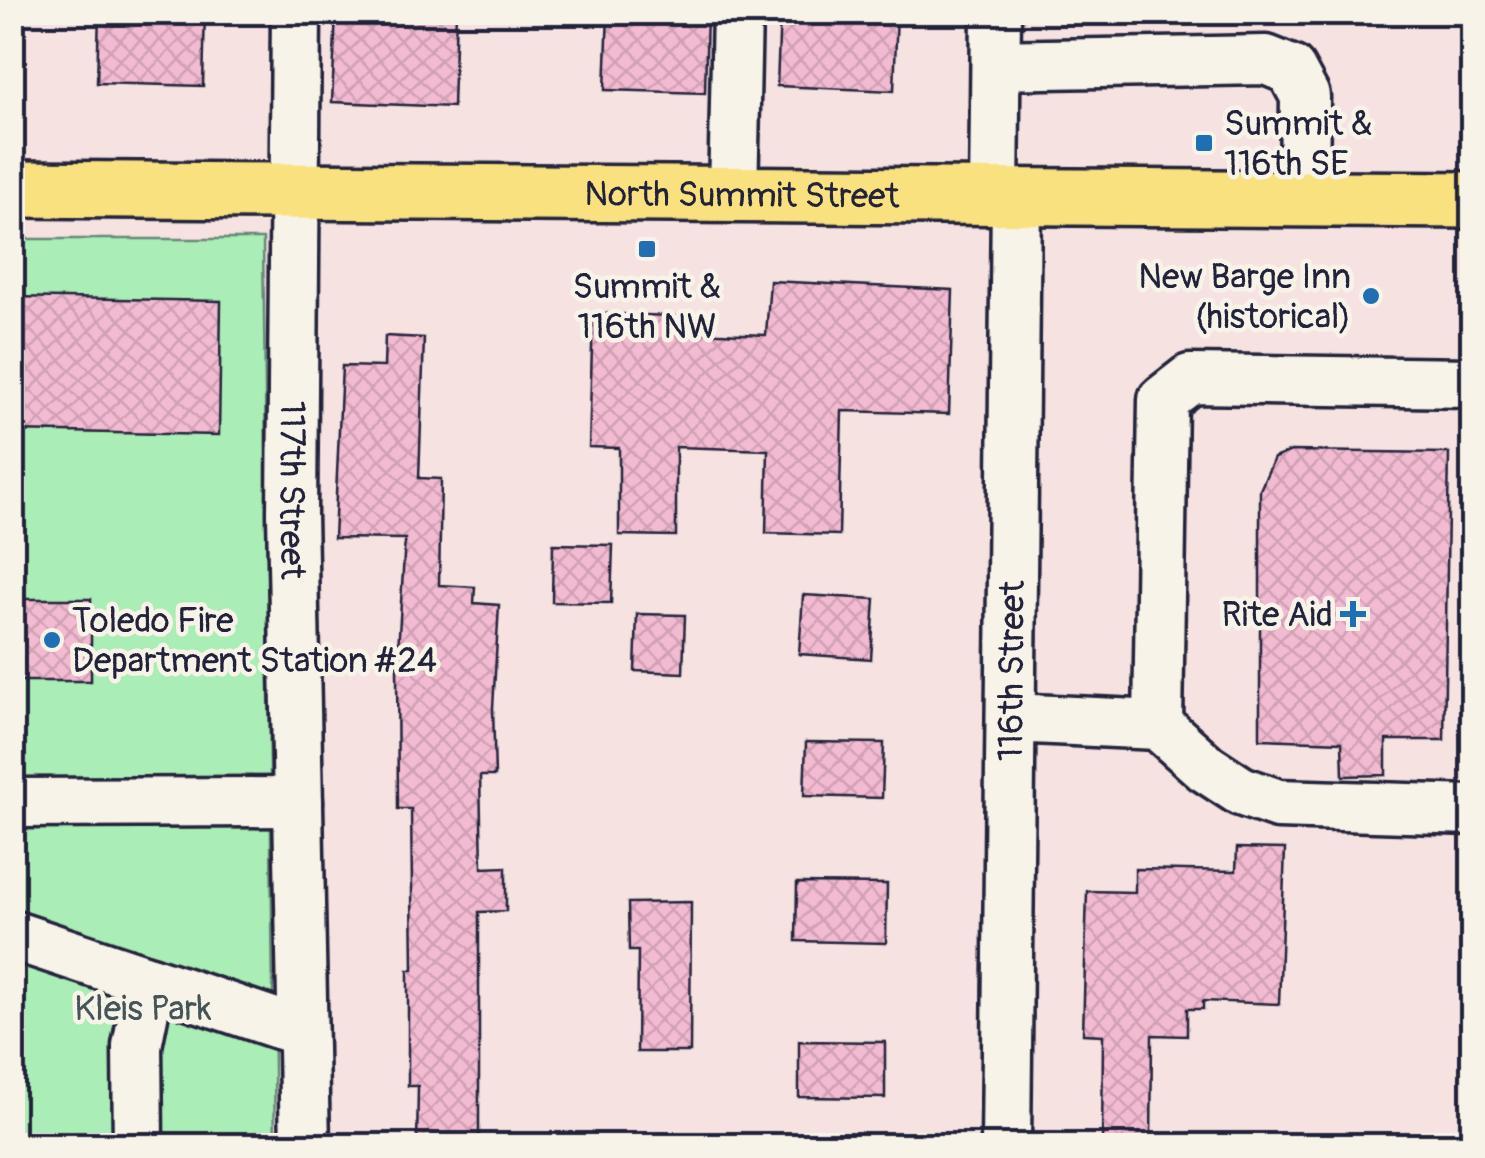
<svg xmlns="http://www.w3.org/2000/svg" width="1485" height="1158" font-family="Pangolin,sans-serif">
<defs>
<pattern id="building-cross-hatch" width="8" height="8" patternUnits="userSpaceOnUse" patternTransform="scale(2.5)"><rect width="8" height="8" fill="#f3bbd1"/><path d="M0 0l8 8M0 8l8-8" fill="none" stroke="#d0a0b4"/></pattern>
</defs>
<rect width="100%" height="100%" fill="#f6e2e1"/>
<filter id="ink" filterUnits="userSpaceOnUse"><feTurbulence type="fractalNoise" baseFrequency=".01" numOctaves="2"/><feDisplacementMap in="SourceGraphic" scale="20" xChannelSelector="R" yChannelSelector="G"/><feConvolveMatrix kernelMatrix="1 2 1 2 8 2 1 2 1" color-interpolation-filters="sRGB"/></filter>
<g filter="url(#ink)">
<polygon fill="#abedb6" stroke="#668878" stroke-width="2.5" points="12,239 263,239 275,1145 13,1145"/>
<g fill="url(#building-cross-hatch)" stroke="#22223b" stroke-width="2.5">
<polygon points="99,12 205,12 203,86 97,83"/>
<polygon points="336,12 456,12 453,107 332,102"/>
<polygon points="608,12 707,12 705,93 605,90"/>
<polygon points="780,12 897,12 894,91 777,86"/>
<polygon points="770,281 953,290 949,414 842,411 839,535 766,533 768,450 676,447 676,536 619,535 619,448 589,447 593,313 697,317 696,332 766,335"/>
<polygon points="12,297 221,301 219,435 12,431"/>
<polygon points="385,336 424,338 419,478 441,479 439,585 475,587 474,603 499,605 493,708 495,776 480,776 482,868 506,867 506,911 479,912 479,1146 417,1146 418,1086 408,1086 408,970 413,970 411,809 398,809 397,666 405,539 334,538 342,366 384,367"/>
<polygon points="1291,451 1449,453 1444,740 1386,740 1386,775 1343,776 1342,742 1260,739 1260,490 1274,458"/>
<polygon points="553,544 613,545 611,603 552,602"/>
<polygon points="803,595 875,599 871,659 799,654"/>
<rect x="12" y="599" width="79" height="82"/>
<polygon points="637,614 685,615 683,673 635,671"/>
<polygon points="806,742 884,743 882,798 804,796"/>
<polygon points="1237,848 1285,849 1279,1004 1203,1001 1203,1009 1187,1009 1187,1036 1152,1035 1151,1146 1102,1146 1103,1035 1083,1034 1087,891 1135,892 1135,869 1236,871"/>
<polygon points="797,883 887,884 886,943 796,941"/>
<polygon points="691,902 690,1052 637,1052 638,951 629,951 628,903"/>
<polygon points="799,1041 885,1042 885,1098 799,1097"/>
</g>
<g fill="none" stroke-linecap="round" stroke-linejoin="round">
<g stroke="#22223b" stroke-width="55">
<g id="minor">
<path id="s1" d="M296,12L292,514L305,1146"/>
<polyline points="996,65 1266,60 1291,70 1305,96 1304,199"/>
<polyline points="733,195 737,12"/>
<polyline points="994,197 996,12"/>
<polyline points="1011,718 1158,725 1206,768 1241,791 1278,804 1472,810"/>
<polyline points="1158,725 1163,400 1190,379 1472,383"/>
<polyline points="12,803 298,802"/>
<polyline points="12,935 302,1032"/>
<polyline points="138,1146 137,1046 150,981"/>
<path id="s2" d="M1006,1146L1016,197"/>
</g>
</g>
<g stroke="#22223b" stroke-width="62">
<g id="major">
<path id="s3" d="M12,189L1472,200"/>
</g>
</g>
<use href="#minor" stroke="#f7f3e8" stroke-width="48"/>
<use href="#major" stroke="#fae180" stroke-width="55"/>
</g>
</g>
<g fill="#1f6fb2" stroke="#f7f3e8" stroke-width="4">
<rect x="1194" y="133" width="20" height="20" rx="5"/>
<rect x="637" y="239" width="20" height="20" rx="5"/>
<circle cx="1371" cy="296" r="10"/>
<path d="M1348 599h10v10h10v10h-10v10h-10v-10h-10v-10h10z"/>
<circle cx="52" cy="640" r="10"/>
</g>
<g text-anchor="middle" stroke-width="9" stroke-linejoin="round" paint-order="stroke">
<g font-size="35" fill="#22223b" stroke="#f7f3e8" text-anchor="start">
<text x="1224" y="135">Summit &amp;<tspan x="1224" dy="40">116th SE</tspan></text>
<text x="1351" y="288" text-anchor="end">New Barge Inn<tspan x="1351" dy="40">(historical)</tspan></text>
<text x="647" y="298" text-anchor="middle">Summit &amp;<tspan x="647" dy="40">116th NW</tspan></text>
<text x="1333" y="626" text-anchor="end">Rite Aid</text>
<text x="72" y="632">Toledo Fire<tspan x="72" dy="40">Department Station #24</tspan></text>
</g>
<g font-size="35" fill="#22223b" stroke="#f7f3e8">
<text dy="12" stroke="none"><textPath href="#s3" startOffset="730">North Summit Street</textPath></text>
<text dy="12" stroke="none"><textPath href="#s1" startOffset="478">117th Street</textPath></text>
<text dy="12" stroke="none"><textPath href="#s2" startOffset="475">116th Street</textPath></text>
</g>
<g font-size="35" fill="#44555a" stroke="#f7f3e8">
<text x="143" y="1020">Kleis Park</text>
</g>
</g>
<rect width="1485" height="1158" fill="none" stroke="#f7f3e8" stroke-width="50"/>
<rect x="25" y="25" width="1435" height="1108" fill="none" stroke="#22223b" stroke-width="4" filter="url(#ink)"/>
</svg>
